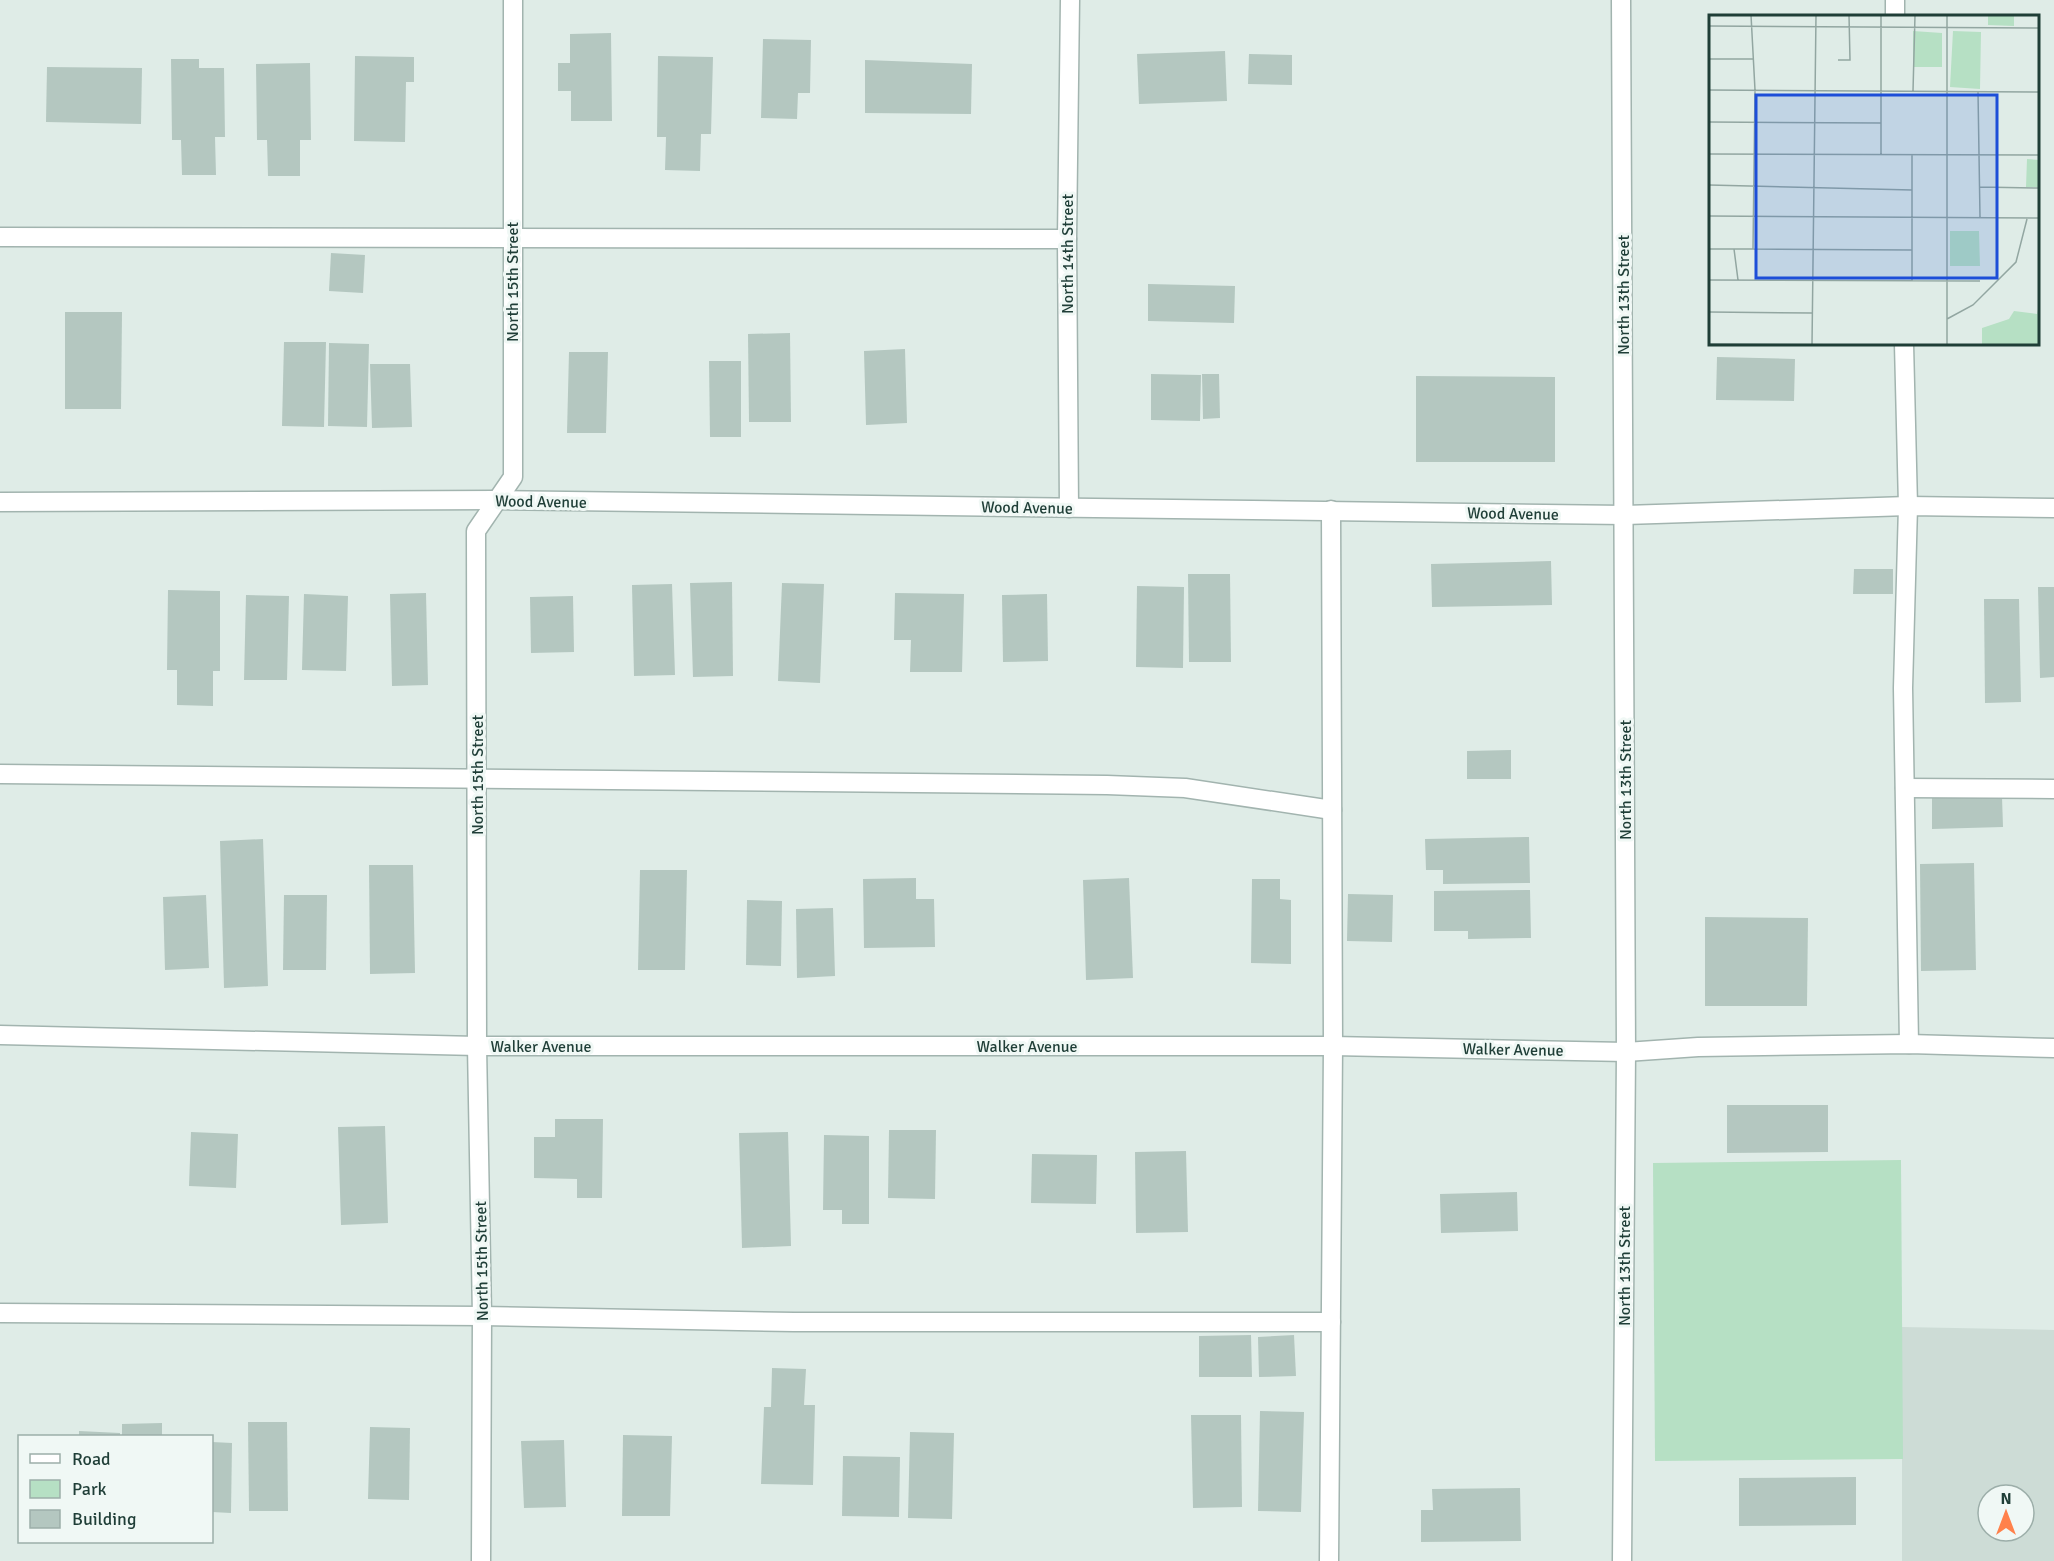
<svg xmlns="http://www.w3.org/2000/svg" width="2054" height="1561" font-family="Signika,sans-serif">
<rect width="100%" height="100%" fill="#dfece7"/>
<path fill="#cddcd6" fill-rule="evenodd" d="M1902,1327L2054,1330V1561H1902ZM1988,1495H2024V1531H1988Z"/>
<polygon fill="#b6e0c4" points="1901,1160 1903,1459 1655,1461 1653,1163"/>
<g fill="#b4c7c0">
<polygon points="611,33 612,121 571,121 571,91 558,91 558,63 570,63 570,34"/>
<polygon points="763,39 811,40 810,93 798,93 797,119 761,118"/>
<polygon points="1225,51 1227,101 1139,104 1137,54"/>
<polygon points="1249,54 1292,55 1292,85 1248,84"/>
<polygon points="355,56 414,57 414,82 406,82 405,142 354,141"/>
<polygon points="658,56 713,57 711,134 701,134 700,171 665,170 666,137 657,137"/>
<polygon points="171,59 199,59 199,68 224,68 225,137 215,137 216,175 182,175 181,140 172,140"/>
<polygon points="865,60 972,64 971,114 865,113"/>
<polygon points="310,63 311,140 300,140 300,176 268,176 267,140 257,140 256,64"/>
<polygon points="47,67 142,68 141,124 46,122"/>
<polygon points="331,253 365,255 363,293 329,291"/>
<polygon points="1148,284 1235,286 1234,323 1148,321"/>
<polygon points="65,312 122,312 121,409 65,409"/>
<polygon points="790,333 791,422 749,422 748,334"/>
<polygon points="284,342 326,342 324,427 282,426"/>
<polygon points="329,343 369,344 367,427 328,426"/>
<polygon points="905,349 907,423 866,425 864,351"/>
<polygon points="569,352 608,352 606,433 567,433"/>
<polygon points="1717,357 1795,359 1794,401 1716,400"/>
<polygon points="709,361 741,361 741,437 710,437"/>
<polygon points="370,364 410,364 412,427 372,428"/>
<polygon points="1151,374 1201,375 1200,421 1151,420"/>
<polygon points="1202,374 1219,374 1220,418 1203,419"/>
<polygon points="1416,376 1555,377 1555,462 1416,462"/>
<polygon points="1551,561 1552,605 1432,607 1431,564"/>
<polygon points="1854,569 1893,569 1893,594 1853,594"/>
<polygon points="1188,574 1230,574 1231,662 1189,662"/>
<polygon points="732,582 733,676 693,677 690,583"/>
<polygon points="782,583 824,584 820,683 778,681"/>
<polygon points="672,584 675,675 634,676 632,585"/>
<polygon points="1137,586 1184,587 1183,668 1136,667"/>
<polygon points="2038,587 2054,587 2054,677 2040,678"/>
<polygon points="168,590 220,591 220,671 213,671 213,706 177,705 177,670 167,670"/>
<polygon points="426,593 428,685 392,686 390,594"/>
<polygon points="895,593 964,594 962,672 910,672 911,640 894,640"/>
<polygon points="304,594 348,596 346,671 302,670"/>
<polygon points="1047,594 1048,661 1003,662 1002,595"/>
<polygon points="246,595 289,596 287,680 244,680"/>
<polygon points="573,596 574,652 531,653 530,597"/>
<polygon points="1984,599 2019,599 2021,702 1985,703"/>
<polygon points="1511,750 1511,779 1467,779 1467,751"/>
<polygon points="2002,797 2003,827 1932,829 1932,798"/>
<polygon points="1529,837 1530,883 1443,884 1443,870 1426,870 1425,839"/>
<polygon points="263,839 268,986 224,988 220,841"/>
<polygon points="1974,863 1976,970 1921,971 1920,864"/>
<polygon points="369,865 413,865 415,973 370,974"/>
<polygon points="640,870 687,870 685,970 638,970"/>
<polygon points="916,878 916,899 934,899 935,947 864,948 863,879"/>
<polygon points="1129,878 1133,978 1086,980 1083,880"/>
<polygon points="1252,879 1280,879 1280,899 1291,900 1291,964 1251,963"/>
<polygon points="1530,890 1531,938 1468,939 1468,931 1434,931 1434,891"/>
<polygon points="1348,894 1393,895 1392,942 1347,941"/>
<polygon points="206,895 209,968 165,970 163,897"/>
<polygon points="284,895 327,895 326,970 283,970"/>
<polygon points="747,900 782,901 781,966 746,965"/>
<polygon points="833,908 835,976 797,978 796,909"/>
<polygon points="1705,917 1808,918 1807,1006 1705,1006"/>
<polygon points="1727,1105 1828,1105 1828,1152 1727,1153"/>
<polygon points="555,1119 603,1119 602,1198 577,1198 577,1179 534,1178 534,1137 555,1137"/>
<polygon points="385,1126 388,1223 341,1225 338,1127"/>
<polygon points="889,1130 936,1130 935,1199 888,1198"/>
<polygon points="191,1132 238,1134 236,1188 189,1186"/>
<polygon points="788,1132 791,1246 742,1248 739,1133"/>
<polygon points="824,1135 869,1136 869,1224 842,1224 842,1210 823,1210"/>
<polygon points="1186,1151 1188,1232 1136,1233 1135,1152"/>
<polygon points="1032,1154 1097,1155 1096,1204 1031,1203"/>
<polygon points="1517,1192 1518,1231 1441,1233 1440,1194"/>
<polygon points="1251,1335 1252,1377 1199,1377 1199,1336"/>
<polygon points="1294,1335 1296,1376 1259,1377 1258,1337"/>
<polygon points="772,1368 806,1369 804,1405 815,1405 813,1485 761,1484 764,1407 771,1407"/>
<polygon points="1260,1411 1304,1412 1301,1512 1258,1511"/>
<polygon points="1191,1415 1241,1415 1242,1507 1193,1508"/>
<polygon points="248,1422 287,1422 288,1511 249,1511"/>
<polygon points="162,1423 162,1436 122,1436 122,1424"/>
<polygon points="370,1427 410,1428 409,1500 368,1499"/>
<polygon points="79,1431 120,1433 120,1436 79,1436"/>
<polygon points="910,1432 954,1433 952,1519 908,1518"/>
<polygon points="623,1435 672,1436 670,1516 622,1516"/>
<polygon points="564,1440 566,1507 524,1508 521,1441"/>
<polygon points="212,1442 232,1443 231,1513 212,1512"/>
<polygon points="843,1456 900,1457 899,1517 842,1516"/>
<polygon points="1856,1477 1856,1525 1739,1526 1739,1478"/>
<polygon points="1520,1488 1521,1541 1421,1542 1421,1510 1433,1510 1432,1489"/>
</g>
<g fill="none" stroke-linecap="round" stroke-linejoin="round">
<g stroke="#a2b4af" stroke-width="21">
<g id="service">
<polyline points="1895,0 1895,16"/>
<polyline points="0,237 1067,239"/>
<polyline points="1904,344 1908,506 1903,688 1909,1044"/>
<polyline points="0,774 1107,785 1185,788 1332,810"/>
<polyline points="1905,788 2054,789"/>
<polyline points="0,1313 482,1316 794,1322 1331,1322"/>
<polyline points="1329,1561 1333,1046 1331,510"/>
</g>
</g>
<g stroke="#a2b4af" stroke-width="21">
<g id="minor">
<polyline points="0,502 496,500 1625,515 1908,506 2054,508"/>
<polyline points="1069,508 1067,239 1070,0"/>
<polyline points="0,1035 477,1046 1333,1046 1626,1052 1698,1047 1909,1044 2054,1048"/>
<polyline points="481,1561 482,1316 477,1046 476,531 513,477 513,0"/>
</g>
</g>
<g stroke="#a2b4af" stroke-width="21">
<polyline id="tertiary" points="1621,0 1626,1052 1622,1561"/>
</g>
<use href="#service" stroke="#fff" stroke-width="18"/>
<use href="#minor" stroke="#fff" stroke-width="18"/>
<use href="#tertiary" stroke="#fff" stroke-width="18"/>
</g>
<g text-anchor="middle" stroke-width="6" stroke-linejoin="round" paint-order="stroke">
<g font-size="16" fill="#1f3e37" stroke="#f0f8f5">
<text transform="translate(1067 254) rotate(-90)" y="6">North 14th Street</text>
<text transform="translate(512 282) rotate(-90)" y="6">North 15th Street</text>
<text transform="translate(1623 295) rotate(-90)" y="6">North 13th Street</text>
<text transform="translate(541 501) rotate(1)" y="6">Wood Avenue</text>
<text transform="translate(1027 507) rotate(1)" y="6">Wood Avenue</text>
<text transform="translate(1513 513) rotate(1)" y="6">Wood Avenue</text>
<text transform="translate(477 775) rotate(-90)" y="6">North 15th Street</text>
<text transform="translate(1625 780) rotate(-90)" y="6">North 13th Street</text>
<text x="541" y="1052">Walker Avenue</text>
<text x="1027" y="1052">Walker Avenue</text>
<text transform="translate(1513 1049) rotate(1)" y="6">Walker Avenue</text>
<text transform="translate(481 1261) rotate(-91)" y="6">North 15th Street</text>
<text transform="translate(1624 1266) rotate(-90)" y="6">North 13th Street</text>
</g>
</g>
<g transform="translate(1709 15)">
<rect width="330" height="330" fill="#dfece7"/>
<path d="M279,0H305V11L279,10ZM204,16L233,18V52H204ZM244,16L272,17L271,74L241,72ZM318,144L330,145V172H317ZM241,216H270L271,251H241ZM330,290V330H273V313L300,304L305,296L328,299Z" fill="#b6e0c4"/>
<path fill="none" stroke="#92a6a1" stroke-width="1.5" d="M172,0V139M0,11L330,13M0,44H45M129,45H141L140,0M0,75L330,77M204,76L206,0M269,77L271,202M0,107L172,108M0,139L330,140M0,170L203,175M271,172L330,173M0,201L330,203M0,234H44L46,75L42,0M25,234L29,265M44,234L203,235M0,265L271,266M203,266V140M0,297L103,298M238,304L264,290L307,247L318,204M0,329L169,330M103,330L107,0M238,330V0"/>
<path fill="#1d4ed8" fill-opacity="0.15" stroke="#1d4ed8" stroke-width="3" d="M47,80H288V263H47Z"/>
<rect width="330" height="330" fill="none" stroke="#1f3e37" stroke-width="3"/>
</g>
<rect x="18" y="1435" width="195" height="108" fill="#f0f8f5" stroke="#9caea9" stroke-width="1.5"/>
<rect x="30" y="1454" width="30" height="9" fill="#ffffff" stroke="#9caea9" stroke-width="1.5"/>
<text x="72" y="1465" font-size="18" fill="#1f3e37">Road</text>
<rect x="30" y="1480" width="30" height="18" fill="#b6e0c4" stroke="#9caea9" stroke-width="1.5"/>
<text x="72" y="1495" font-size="18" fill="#1f3e37">Park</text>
<rect x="30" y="1510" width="30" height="18" fill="#b4c7c0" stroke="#9caea9" stroke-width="1.5"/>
<text x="72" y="1525" font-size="18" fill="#1f3e37">Building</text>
<g transform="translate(2006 1513)"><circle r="28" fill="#f0f8f5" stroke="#9caea9" stroke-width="1.5"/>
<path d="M0-4.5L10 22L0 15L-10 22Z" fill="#ff814b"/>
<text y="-9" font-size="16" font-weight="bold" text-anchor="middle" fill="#1f3e37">N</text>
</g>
</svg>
